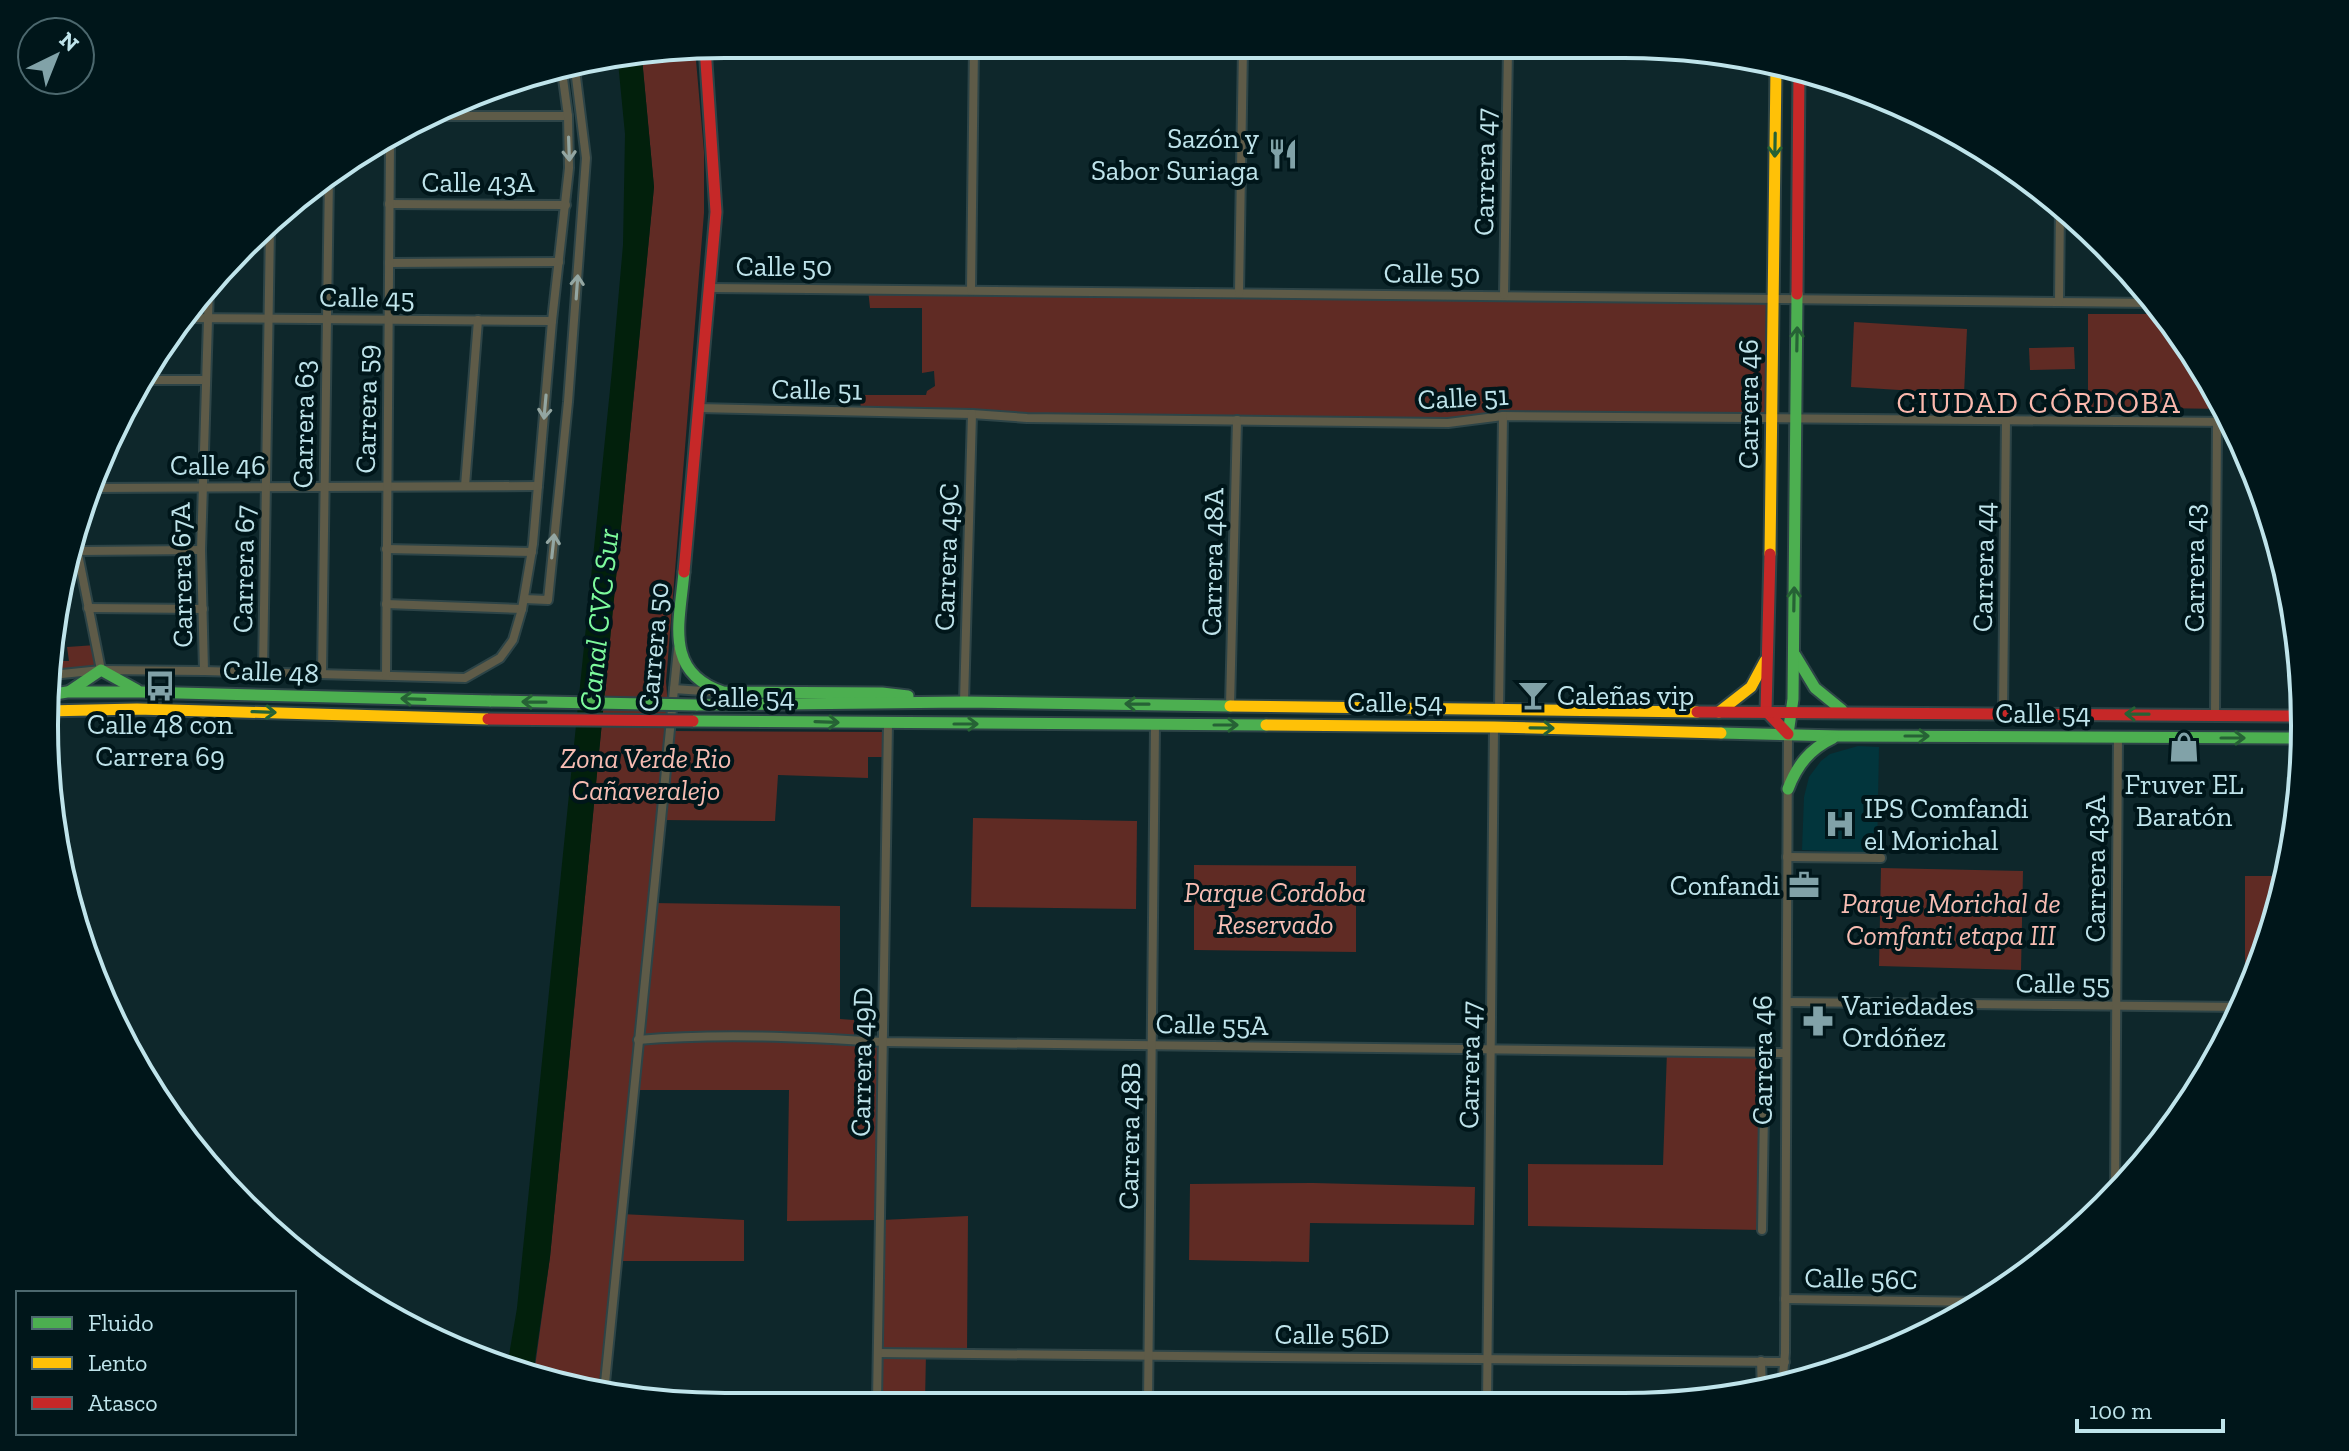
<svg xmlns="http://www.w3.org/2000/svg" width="2349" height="1451" font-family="'Zilla Slab',serif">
<rect width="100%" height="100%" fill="#0e272b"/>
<polygon fill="#02353c" points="1858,746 1879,747 1877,853 1802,850 1804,797 1809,777 1821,761 1830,754"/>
<g fill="#602b24">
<polygon points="695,49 704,152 704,213 666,682 670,731 888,732 887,757 868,757 868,778 778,775 775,821 662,820 653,903 840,906 840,1019 854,1020 854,1040 883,1042 881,1220 968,1216 967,1353 926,1353 925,1402 877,1402 880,1220 787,1221 789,1090 633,1090 621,1214 744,1220 744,1261 617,1261 604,1392 534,1374 550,1257 654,187 642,58"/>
<polygon points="868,289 1766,298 1765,418 1503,416 1448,423 861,412 860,395 926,395 927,391 935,386 934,371 922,373 922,308 870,308"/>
<polygon points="2088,314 2163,314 2213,384 2225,409 2088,407"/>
<polygon points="1854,322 1967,329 1964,394 1851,387"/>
<polygon points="2074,347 2075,369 2030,370 2029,348"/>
<polygon points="96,645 101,670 52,675 55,661 69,661 67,647"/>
<polygon points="973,818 1137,821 1136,909 971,907"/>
<polygon points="1194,865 1356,866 1356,952 1194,950"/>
<polygon points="1881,868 2023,871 2021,970 1879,966"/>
<polygon points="2245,876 2286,876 2282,901 2258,966 2245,966"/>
<polygon points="1667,1051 1765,1052 1762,1230 1528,1226 1528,1164 1663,1165"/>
<polygon points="1313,1183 1475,1187 1474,1225 1310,1223 1309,1262 1189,1260 1190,1184"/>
</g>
<polygon fill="#02200c" points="642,58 654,187 550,1257 533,1374 507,1367 517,1308 612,370 623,245 625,134 618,62"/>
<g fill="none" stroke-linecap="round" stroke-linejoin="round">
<g stroke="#2d4447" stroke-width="12">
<g id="street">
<polyline points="439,116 568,116"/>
<polyline points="389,204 566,205"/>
<polyline points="389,263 559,262"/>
<polyline points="709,288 2155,303"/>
<polyline points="971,290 974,45"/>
<polyline points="1239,293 1243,47"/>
<polyline points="1504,295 1508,49"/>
<polyline points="2059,302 2060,205"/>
<polyline points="181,318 552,321"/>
<polyline points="148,380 206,380"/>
<polyline points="698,408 972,414 1027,418 1448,423 1503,416 2231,422"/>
<polyline points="465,486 478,320"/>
<polyline points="90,488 538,486"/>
<polyline points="75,539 101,670"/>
<polyline points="386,549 532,552"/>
<polyline points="77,551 201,550"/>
<polyline points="524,599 548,600 568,402 586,158 575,69"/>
<polyline points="386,604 522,609"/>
<polyline points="88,608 203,609"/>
<polyline points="204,671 201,550 209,287"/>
<polyline points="263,672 270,226"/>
<polyline points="322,674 329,175"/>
<polyline points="52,675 101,670 204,671 465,678 500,658 513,640 522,609 533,544 552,321 569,168 568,116 562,71"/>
<polyline points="386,675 390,142"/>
<polyline points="674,689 717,692"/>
<polyline points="964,702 972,414"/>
<polyline points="1230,706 1237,420"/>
<polyline points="1499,709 1503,416"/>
<polyline points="2003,713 2006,420"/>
<polyline points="2215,715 2217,422"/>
<polyline points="1787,857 1881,858"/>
<polyline points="1787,1002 2242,1007"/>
<path d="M638,1040C719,1033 802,1037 883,1042L1786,1053"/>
<polyline points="2115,1193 2118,737"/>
<polyline points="1762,1230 1765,1052"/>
<polyline points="1785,1299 1983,1302"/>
<polyline points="878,1353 1785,1362"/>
<polyline points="1761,1361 1762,1390"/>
<polyline points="1782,1387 1785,1353 1788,734"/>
<polyline points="604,1393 678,649"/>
<polyline points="877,1402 888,723"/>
<polyline points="1148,1403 1155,725"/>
<polyline points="1487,1405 1494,727"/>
</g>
</g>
<g stroke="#2d4447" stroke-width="15">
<g id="fast">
<path d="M684,572C680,621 663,672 723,692L882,693L908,696"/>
<polyline points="1795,655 1815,688 1842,710"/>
<polyline points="70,691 101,670 137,690"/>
<polyline points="49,695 67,692 141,692 491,701"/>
<polyline points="696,705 964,702 1230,706"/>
<polyline points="693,721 1266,725"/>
<polyline points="1721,733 1839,736 2303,738"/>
<polyline points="1788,734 1793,699 1797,294"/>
<path d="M1788,789C1797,765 1810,749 1833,738"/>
</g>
</g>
<g stroke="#2d4447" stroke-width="15">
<g id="slow">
<polyline points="1770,554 1776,67"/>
<polyline points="1230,706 1697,712"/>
<polyline points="46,711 137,709 488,719"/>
<polyline points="1719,712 1751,687 1765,661"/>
<polyline points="1266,725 1494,727 1721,733"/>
</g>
</g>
<g stroke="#2d4447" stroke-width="15">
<g id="jam">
<polyline points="1797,294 1799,73"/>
<polyline points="1770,554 1766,711 1788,734"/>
<polyline points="684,572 716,212 705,47"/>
<polyline points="1697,712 2302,716"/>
</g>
</g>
<use href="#street" stroke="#5e5b48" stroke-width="8"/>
<use href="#fast" stroke="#4caf50" stroke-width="11"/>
<use href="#slow" stroke="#ffc107" stroke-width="11"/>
<use href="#jam" stroke="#c62828" stroke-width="11"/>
<g stroke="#2d4447" stroke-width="15" stroke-linecap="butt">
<polyline id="fast-bridge" points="491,701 696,705"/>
</g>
<g stroke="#2d4447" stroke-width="15" stroke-linecap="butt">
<polyline id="jam-bridge" points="488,719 693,721"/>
</g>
<use href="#fast-bridge" stroke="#4caf50" stroke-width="11"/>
<use href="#jam-bridge" stroke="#c62828" stroke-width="11"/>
</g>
<defs><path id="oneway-shaft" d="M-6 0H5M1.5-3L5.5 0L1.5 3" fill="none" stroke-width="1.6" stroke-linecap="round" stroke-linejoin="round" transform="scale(2)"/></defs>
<g stroke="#266235">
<use href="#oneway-shaft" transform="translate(1775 145) rotate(91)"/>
<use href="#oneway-shaft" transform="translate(1797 339) rotate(-89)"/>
<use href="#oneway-shaft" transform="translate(1794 599) rotate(-89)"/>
<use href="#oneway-shaft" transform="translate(413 699) rotate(-178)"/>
<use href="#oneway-shaft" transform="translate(534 702) rotate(-179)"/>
<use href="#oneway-shaft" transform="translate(1137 704) rotate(-179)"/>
<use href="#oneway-shaft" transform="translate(264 712) rotate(2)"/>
<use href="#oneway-shaft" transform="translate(2137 714) rotate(-179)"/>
<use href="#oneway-shaft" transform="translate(827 722) rotate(2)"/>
<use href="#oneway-shaft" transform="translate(966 724)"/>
<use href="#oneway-shaft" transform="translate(1226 725)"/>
<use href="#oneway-shaft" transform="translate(1542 728) rotate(1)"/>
<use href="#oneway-shaft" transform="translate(1917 736)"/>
<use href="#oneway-shaft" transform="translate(2233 738)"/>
</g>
<g stroke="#93a6a2">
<use href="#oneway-shaft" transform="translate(569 149) rotate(88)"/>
<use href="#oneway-shaft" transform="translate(577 287) rotate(-86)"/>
<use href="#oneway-shaft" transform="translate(545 407) rotate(95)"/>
<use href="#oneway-shaft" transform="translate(553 546) rotate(-84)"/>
</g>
<defs>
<g id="restaurant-bare" transform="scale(2.4)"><path d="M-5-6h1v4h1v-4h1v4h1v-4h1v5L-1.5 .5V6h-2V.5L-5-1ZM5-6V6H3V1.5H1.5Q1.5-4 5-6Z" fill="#81a2a8" stroke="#00161a" stroke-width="2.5" paint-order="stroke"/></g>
<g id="bus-bare" transform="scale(2.4)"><path d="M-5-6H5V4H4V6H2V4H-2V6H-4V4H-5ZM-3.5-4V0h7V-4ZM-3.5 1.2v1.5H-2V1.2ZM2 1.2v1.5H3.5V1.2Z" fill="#81a2a8" stroke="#00161a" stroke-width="2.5" paint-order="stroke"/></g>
<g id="bar-bare" transform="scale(2.4)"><path d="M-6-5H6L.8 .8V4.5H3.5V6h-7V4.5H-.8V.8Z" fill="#81a2a8" stroke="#00161a" stroke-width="2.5" paint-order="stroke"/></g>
<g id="shop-bare" transform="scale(2.4)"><path d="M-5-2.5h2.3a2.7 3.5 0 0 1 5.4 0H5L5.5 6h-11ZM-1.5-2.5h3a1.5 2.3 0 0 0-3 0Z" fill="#81a2a8" stroke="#00161a" stroke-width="2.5" paint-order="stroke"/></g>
<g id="hospital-bare" transform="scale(2.4)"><path d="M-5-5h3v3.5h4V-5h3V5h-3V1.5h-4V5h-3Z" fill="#81a2a8" stroke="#00161a" stroke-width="2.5" paint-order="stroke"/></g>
<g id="office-bare" transform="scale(2.4)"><path d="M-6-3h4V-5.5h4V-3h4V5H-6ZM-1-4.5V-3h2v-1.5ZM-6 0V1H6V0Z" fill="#81a2a8" stroke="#00161a" stroke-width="2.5" paint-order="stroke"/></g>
<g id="pharmacy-bare" transform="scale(2.4)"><path d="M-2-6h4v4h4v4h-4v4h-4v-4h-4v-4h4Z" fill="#81a2a8" stroke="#00161a" stroke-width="2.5" paint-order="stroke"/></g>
</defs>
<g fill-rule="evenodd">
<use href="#restaurant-bare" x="1283" y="154"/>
<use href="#bus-bare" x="160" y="686"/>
<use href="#bar-bare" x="1533" y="695"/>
<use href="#shop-bare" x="2184" y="747"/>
<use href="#hospital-bare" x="1840" y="824"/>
<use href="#office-bare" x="1804" y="885"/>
<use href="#pharmacy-bare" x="1818" y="1021"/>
</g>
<g text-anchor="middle" stroke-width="8" stroke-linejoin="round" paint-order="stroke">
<g font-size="28" fill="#bfe4eb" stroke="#00161a" text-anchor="start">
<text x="1259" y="148" text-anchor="end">Sazón y<tspan x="1259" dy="32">Sabor Suriaga</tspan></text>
<text x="1557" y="705">Caleñas vip</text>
<text x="160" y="734" text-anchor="middle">Calle 48 con<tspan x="160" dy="32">Carrera 69</tspan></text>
<text x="2184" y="794" text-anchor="middle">Fruver EL<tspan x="2184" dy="32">Baratón</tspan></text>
<text x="1864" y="818">IPS Comfandi<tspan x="1864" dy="32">el Morichal</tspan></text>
<text x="1780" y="895" text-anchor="end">Confandi</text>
<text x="1842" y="1015">Variedades<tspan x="1842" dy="32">Ordóñez</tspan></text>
</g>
<g font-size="28" fill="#bfe4eb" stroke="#00161a">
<text transform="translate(1484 172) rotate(-89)" y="10">Carrera 47</text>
<text x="478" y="192">Calle 43A</text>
<text x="784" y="276">Calle 50</text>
<text transform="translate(1432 273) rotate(1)" y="10">Calle 50</text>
<text transform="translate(367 297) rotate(1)" y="10">Calle 45</text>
<text transform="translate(817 389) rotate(1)" y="10">Calle 51</text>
<text transform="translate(1463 397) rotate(-3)" y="10">Calle 51</text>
<text transform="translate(1748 404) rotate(-90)" y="10">Carrera 46</text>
<text transform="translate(366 409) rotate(-89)" y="10">Carrera 59</text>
<text transform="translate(303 424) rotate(-89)" y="10">Carrera 63</text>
<text x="218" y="475">Calle 46</text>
<text transform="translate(946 557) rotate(-88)" y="10">Carrera 49C</text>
<text transform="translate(1212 562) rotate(-89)" y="10">Carrera 48A</text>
<text transform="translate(1983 567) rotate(-89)" y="10">Carrera 44</text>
<text transform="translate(2194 568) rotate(-90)" y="10">Carrera 43</text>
<text transform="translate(243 569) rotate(-89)" y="10">Carrera 67</text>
<text transform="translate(181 575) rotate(-91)" y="10">Carrera 67A</text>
<text transform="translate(653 647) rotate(-85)" y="10">Carrera 50</text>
<text transform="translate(271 671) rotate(2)" y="10">Calle 48</text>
<text x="747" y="707">Calle 54</text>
<text x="1395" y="712">Calle 54</text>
<text x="2043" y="723">Calle 54</text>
<text transform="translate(2095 869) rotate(-90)" y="10">Carrera 43A</text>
<text transform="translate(2063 983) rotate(1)" y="10">Calle 55</text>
<text transform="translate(1212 1024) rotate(1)" y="10">Calle 55A</text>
<text transform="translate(1762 1060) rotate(-90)" y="10">Carrera 46</text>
<text transform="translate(861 1062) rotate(-89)" y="10">Carrera 49D</text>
<text transform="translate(1469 1065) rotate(-89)" y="10">Carrera 47</text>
<text transform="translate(1129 1136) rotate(-89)" y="10">Carrera 48B</text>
<text transform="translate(1861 1278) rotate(1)" y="10">Calle 56C</text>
<text x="1332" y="1344">Calle 56D</text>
</g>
<g font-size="28" font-style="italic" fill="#f7bdb3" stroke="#00161a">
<text x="646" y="768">Zona Verde Rio<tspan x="646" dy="32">Cañaveralejo</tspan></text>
<text x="1275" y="902">Parque Cordoba<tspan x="1275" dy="32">Reservado</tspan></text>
<text x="1951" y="913">Parque Morichal de<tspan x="1951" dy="32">Comfanti etapa III</tspan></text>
</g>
<g font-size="30" letter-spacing="2" fill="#fcb9ae" stroke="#00161a">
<text x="2039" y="413">CIUDAD CÓRDOBA</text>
</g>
<g font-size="30" font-style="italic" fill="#7dfb9d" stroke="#00161a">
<text transform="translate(599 620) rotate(-84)" y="10">Canal CVC Sur</text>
</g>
</g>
<path d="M0 0H2349V1451H0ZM725 58H1624A667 667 0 0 1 2291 725V726A667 667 0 0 1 1624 1393H725A667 667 0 0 1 58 726V725A667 667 0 0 1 725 58Z" fill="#00161a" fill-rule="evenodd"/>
<path fill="none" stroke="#bfe4eb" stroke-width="4" d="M725 58H1624A667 667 0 0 1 2291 725V726A667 667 0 0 1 1624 1393H725A667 667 0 0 1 58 726V725A667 667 0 0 1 725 58Z"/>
<rect x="16" y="1291" width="280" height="144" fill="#00161a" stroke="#4c686e" stroke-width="2"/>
<rect x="32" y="1317" width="40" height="12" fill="#4caf50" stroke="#4c686e" stroke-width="2"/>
<text x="88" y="1331" font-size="24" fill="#bfe4eb">Fluido</text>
<rect x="32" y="1357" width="40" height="12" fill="#ffc107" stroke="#4c686e" stroke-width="2"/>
<text x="88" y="1371" font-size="24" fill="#bfe4eb">Lento</text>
<rect x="32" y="1397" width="40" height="12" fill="#c62828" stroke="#4c686e" stroke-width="2"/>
<text x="88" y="1411" font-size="24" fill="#bfe4eb">Atasco</text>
<g transform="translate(56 56) rotate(43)"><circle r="38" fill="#00161a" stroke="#4c686e" stroke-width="2"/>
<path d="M0-6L14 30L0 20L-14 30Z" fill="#81a2a8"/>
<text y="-12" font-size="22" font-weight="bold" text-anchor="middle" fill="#bfe4eb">N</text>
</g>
<path d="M2077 1419v12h146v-12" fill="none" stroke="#bfe4eb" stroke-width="4"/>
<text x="2089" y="1419" font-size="24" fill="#bfe4eb" stroke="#00161a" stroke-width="6" paint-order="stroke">100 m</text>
</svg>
